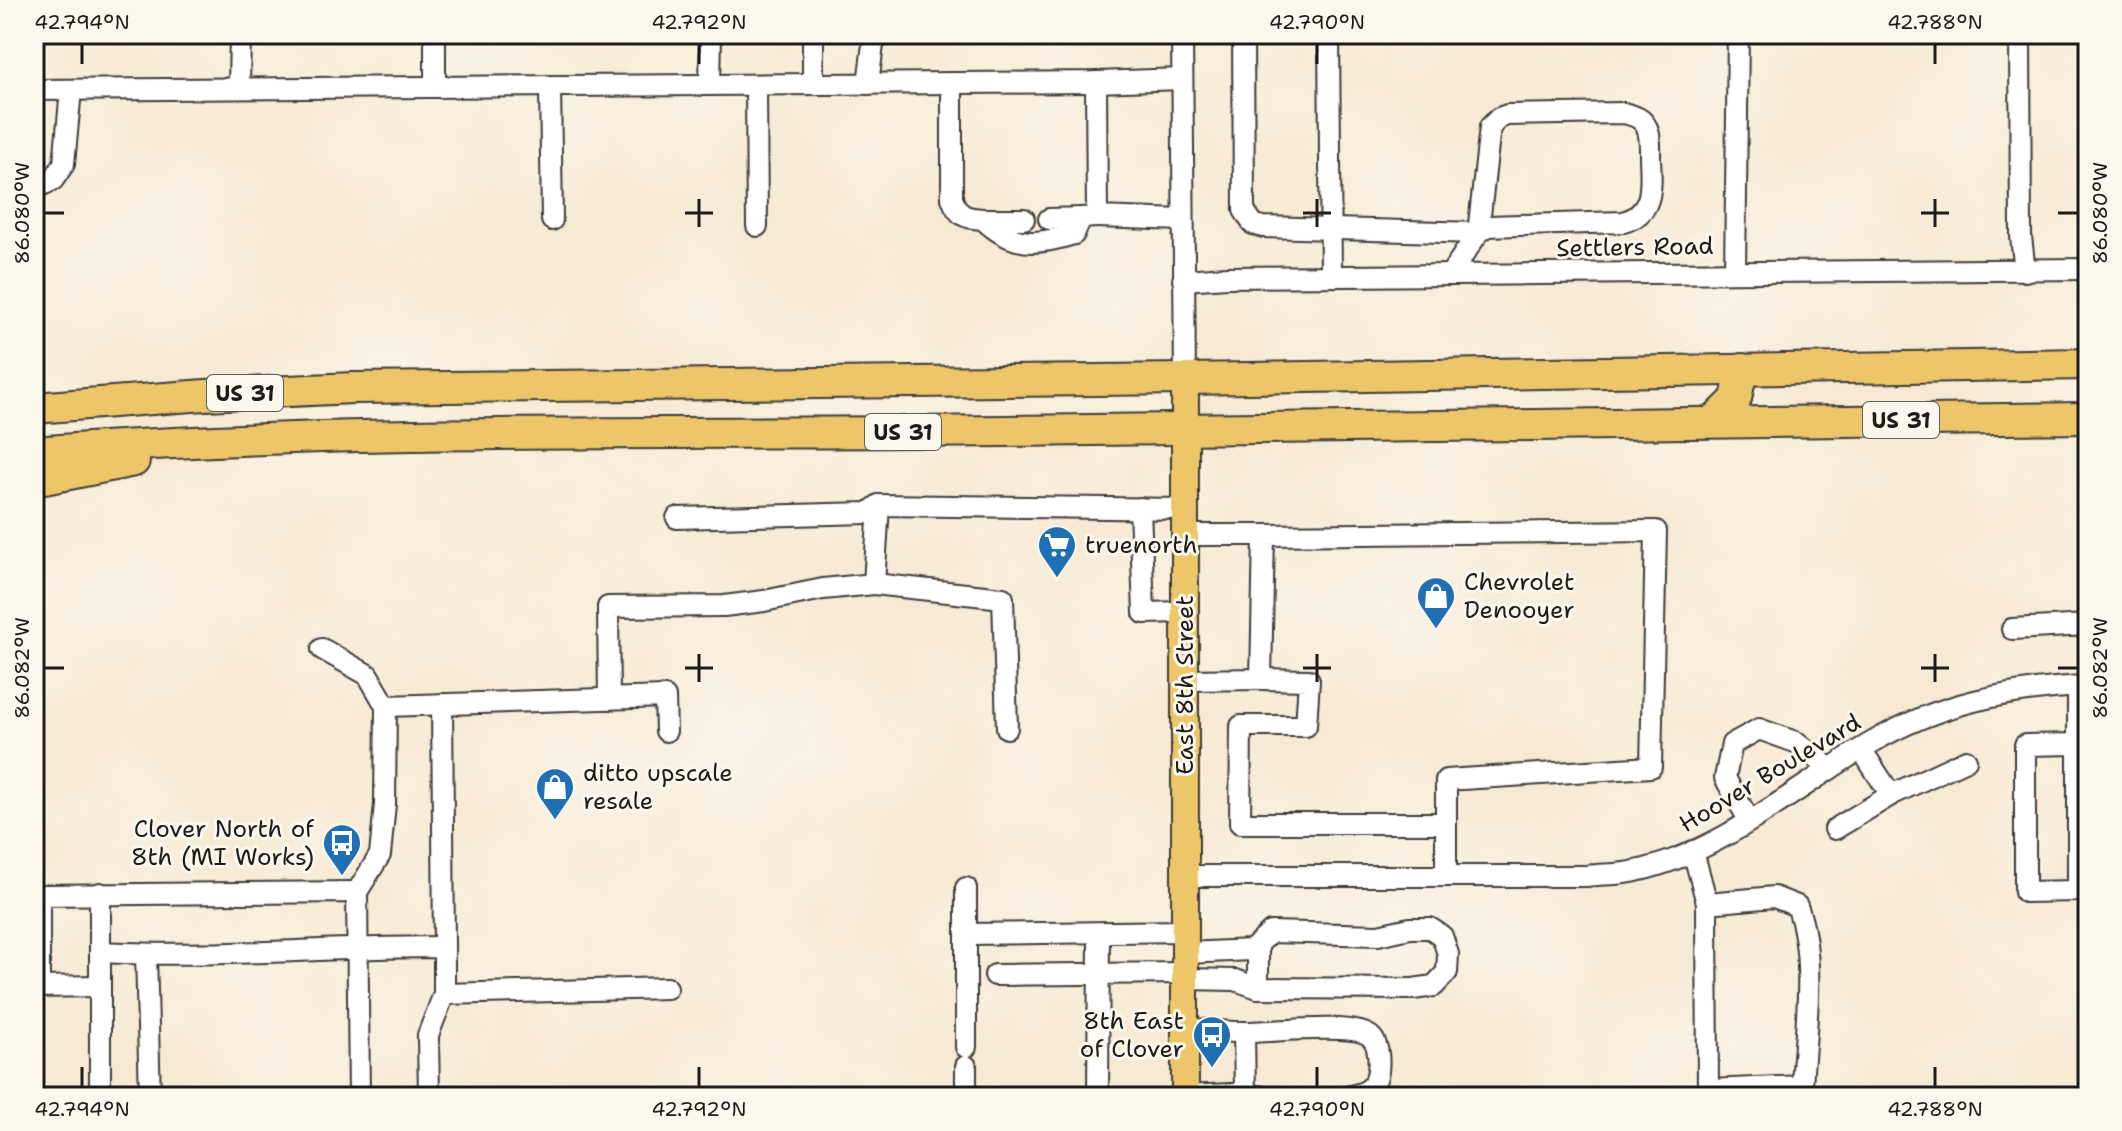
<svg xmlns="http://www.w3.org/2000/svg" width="2122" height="1131" font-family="'Shantell Sans',sans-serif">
<rect width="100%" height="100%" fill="#fbf7ec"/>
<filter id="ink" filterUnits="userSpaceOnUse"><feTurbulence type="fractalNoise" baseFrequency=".0125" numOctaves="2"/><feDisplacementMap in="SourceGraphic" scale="16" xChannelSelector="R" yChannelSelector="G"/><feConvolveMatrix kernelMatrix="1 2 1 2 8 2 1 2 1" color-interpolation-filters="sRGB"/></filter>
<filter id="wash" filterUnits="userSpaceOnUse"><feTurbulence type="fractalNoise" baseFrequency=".006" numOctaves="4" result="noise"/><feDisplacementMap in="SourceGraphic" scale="32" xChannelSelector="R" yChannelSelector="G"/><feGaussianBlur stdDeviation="1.8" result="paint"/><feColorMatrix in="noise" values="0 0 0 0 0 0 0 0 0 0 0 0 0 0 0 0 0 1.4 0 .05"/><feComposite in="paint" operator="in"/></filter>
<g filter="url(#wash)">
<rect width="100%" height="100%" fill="#f7ead5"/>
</g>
<g filter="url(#ink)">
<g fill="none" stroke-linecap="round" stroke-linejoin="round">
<g stroke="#3d3b38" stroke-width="24">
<g id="minor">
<polyline points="813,34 813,84"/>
<polyline points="1182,34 1185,379"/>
<path d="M1243,34L1244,210L1253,224L1263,227L1478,233L1490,127L1499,118L1507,115L1624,113C1634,116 1641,117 1646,126C1651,135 1650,148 1650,158C1651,184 1655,214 1623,222L1488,226L1478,233L1450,275"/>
<polyline points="1329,34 1331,276"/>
<polyline points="2020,34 2021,237 2025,271"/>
<polyline points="1096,82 1097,217 1183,220"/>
<path d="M952,83V198C958,216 965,218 983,219C1012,247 1036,246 1074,234L1081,218L1097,217"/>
<polyline points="868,84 873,44 881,34"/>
<polyline points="710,85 711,34"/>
<polyline points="756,85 757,226"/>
<polyline points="550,86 552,220"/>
<polyline points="435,87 435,34"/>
<polyline points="239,88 240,34"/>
<polyline points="34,90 1096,82 1182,79"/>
<polyline points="34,189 53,180 64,164 71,90"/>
<polyline points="983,219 1024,219"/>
<polyline points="1049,219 1081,218"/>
<polyline points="1735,272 1738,34"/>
<polyline points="1183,280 1227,277 2088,269"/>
<polyline points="1140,508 1144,613 1185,612"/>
<polyline points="677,518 868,513 879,505 1185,509"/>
<polyline points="1185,535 1264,535"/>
<polyline points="874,584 879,505"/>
<polyline points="2012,629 2088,625"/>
<polyline points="322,649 368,675 386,706 385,804 380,855 357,892"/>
<polyline points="1261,679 1309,680 1306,726 1241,726 1240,823 1446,823"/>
<polyline points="1185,680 1261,679 1264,535 1656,531 1651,767 1446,780 1446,876"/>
<polyline points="2078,687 2078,891 2025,892 2025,745 2078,744"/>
<polyline points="609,699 608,607 724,606 764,601 823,589 874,584 1003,598 1007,728"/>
<polyline points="442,704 444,947"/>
<polyline points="386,706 665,697 666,731"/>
<polyline points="1891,795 1966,760"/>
<polyline points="1749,820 1725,778 1732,744 1759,729 1798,743 1830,769"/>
<polyline points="1835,829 1891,795 1861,749"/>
<path d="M1693,851L1707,903L1708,1090L1802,1086C1805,1030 1817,958 1797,906L1774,897L1707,903"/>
<path d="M1185,876H1587C1603,874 1620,875 1636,871C1723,852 1796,787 1871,743C1938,703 2011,689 2088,686"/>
<polyline points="966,888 966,1047"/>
<polyline points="100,893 100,1097"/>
<polyline points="966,934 1185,931"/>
<polyline points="1258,944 1258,988"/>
<path d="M100,952C214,958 329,947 444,947V994L428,1035L429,1097"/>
<polyline points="1185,953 1252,950 1271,932 1378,935 1410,928 1430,928 1442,936 1448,954 1447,972 1434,986 1413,989 1258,988 1235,980 1185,979"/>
<polyline points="146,955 150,1097"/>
<polyline points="995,975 1185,973"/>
<polyline points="34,987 100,986"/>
<polyline points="39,987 39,895 357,892 359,1097"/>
<polyline points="444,994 667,988"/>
<path d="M1185,1028C1204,1030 1223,1032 1241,1032C1266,1033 1355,1021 1371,1037C1380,1045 1380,1068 1376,1079C1372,1092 1359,1094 1346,1097"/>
<polyline points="1244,1032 1245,1095"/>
<polyline points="1185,1096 1231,1094 1266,1097"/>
<polyline points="966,1097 966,1066"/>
<polyline points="1098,1097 1099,933"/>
</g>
</g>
<g stroke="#3d3b38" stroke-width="30">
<polyline id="major" points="1185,379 1185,1097"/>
</g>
<g stroke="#3d3b38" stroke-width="34">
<g id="highway">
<polyline points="34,408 205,395 353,388 1185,379 2088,364"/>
<polyline points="1713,422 1736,399 1742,369"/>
<path d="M34,452C325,429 619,434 911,432C1303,429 1696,422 2088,418"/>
<polyline points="34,481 134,461"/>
</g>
</g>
<use href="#minor" stroke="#fff" stroke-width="20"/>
<use href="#major" stroke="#ecc669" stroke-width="26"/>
<use href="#highway" stroke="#ecc669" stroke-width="30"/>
</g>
</g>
<path fill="none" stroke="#1c1c1c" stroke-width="3" d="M82,44V64M699,44V64M1317,44V64M1935,44V64M699,199V227M1317,199V227M1935,199V227M44,213H64M685,213H713M1303,213H1331M1921,213H1949M2058,213H2078M699,654V682M1317,654V682M1935,654V682M44,668H64M685,668H713M1303,668H1331M1921,668H1949M2058,668H2078M82,1067V1087M699,1067V1087M1317,1067V1087M1935,1067V1087"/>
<defs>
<g id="supermarket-pin" transform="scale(2)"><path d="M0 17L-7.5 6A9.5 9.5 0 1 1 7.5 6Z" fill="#1f6fb2" stroke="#fbf7ec"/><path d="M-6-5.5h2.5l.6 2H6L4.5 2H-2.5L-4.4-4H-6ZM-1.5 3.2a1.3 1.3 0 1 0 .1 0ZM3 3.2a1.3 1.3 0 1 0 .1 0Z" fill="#fff"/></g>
<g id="shop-pin" transform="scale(2)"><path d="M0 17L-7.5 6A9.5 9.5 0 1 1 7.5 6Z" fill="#1f6fb2" stroke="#fbf7ec"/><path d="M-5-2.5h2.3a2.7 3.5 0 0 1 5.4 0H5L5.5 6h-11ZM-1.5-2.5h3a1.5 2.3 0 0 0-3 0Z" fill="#fff"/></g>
<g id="bus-pin" transform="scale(2)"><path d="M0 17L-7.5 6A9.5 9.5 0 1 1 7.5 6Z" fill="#1f6fb2" stroke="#fbf7ec"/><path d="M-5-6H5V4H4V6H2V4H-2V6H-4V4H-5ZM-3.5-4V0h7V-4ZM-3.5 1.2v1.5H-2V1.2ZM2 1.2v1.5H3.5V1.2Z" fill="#fff"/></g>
</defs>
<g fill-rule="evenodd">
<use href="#supermarket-pin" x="1057" y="545"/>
<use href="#shop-pin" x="1436" y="596"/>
<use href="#shop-pin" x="555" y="787"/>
<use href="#bus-pin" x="342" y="843"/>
<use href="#bus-pin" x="1212" y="1035"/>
</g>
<g text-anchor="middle" stroke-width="6" stroke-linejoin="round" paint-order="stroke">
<g fill="#fbf7ec" stroke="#5f5e5a" stroke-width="2">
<rect x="207" y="375" width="76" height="36" rx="6"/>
<rect x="1863" y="402" width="76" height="36" rx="6"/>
<rect x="865" y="414" width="76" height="36" rx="6"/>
</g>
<g font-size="22" font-weight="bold" fill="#1c1c1c">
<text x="245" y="401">US 31</text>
<text x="1901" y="428">US 31</text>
<text x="903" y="440">US 31</text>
</g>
<g font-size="24" fill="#1c1c1c" stroke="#fbf7ec">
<text transform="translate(1635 247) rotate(-1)" y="8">Settlers Road</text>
<text transform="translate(1185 685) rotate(-90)" y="8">East 8th Street</text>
<text transform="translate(1770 773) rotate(-31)" y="8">Hoover Boulevard</text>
</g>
<g font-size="24" fill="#1c1c1c" stroke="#fbf7ec" text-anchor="start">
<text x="1085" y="553">truenorth</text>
<text x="1464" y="590">Chevrolet<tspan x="1464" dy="28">Denooyer</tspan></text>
<text x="583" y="781">ditto upscale<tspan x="583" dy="28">resale</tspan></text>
<text x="314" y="837" text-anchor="end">Clover North of<tspan x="314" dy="28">8th (MI Works)</tspan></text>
<text x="1184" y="1029" text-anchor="end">8th East<tspan x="1184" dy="28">of Clover</tspan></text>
</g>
</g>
<rect width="2122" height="1131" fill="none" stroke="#fbf7ec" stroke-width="88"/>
<rect x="44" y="44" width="2034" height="1043" fill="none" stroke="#1c1c1c" stroke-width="3"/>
<g font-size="20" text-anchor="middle" fill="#1c1c1c">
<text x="82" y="29">42.794°N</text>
<text x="699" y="29">42.792°N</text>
<text x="1317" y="29">42.790°N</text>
<text x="1935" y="29">42.788°N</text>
<text transform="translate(2100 213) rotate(-90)" y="7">86.080°W</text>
<text transform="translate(22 213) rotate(-90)" y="7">86.080°W</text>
<text transform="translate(2100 668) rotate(-90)" y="7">86.082°W</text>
<text transform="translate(22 668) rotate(-90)" y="7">86.082°W</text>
<text x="82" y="1116">42.794°N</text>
<text x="699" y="1116">42.792°N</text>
<text x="1317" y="1116">42.790°N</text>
<text x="1935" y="1116">42.788°N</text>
</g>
</svg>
